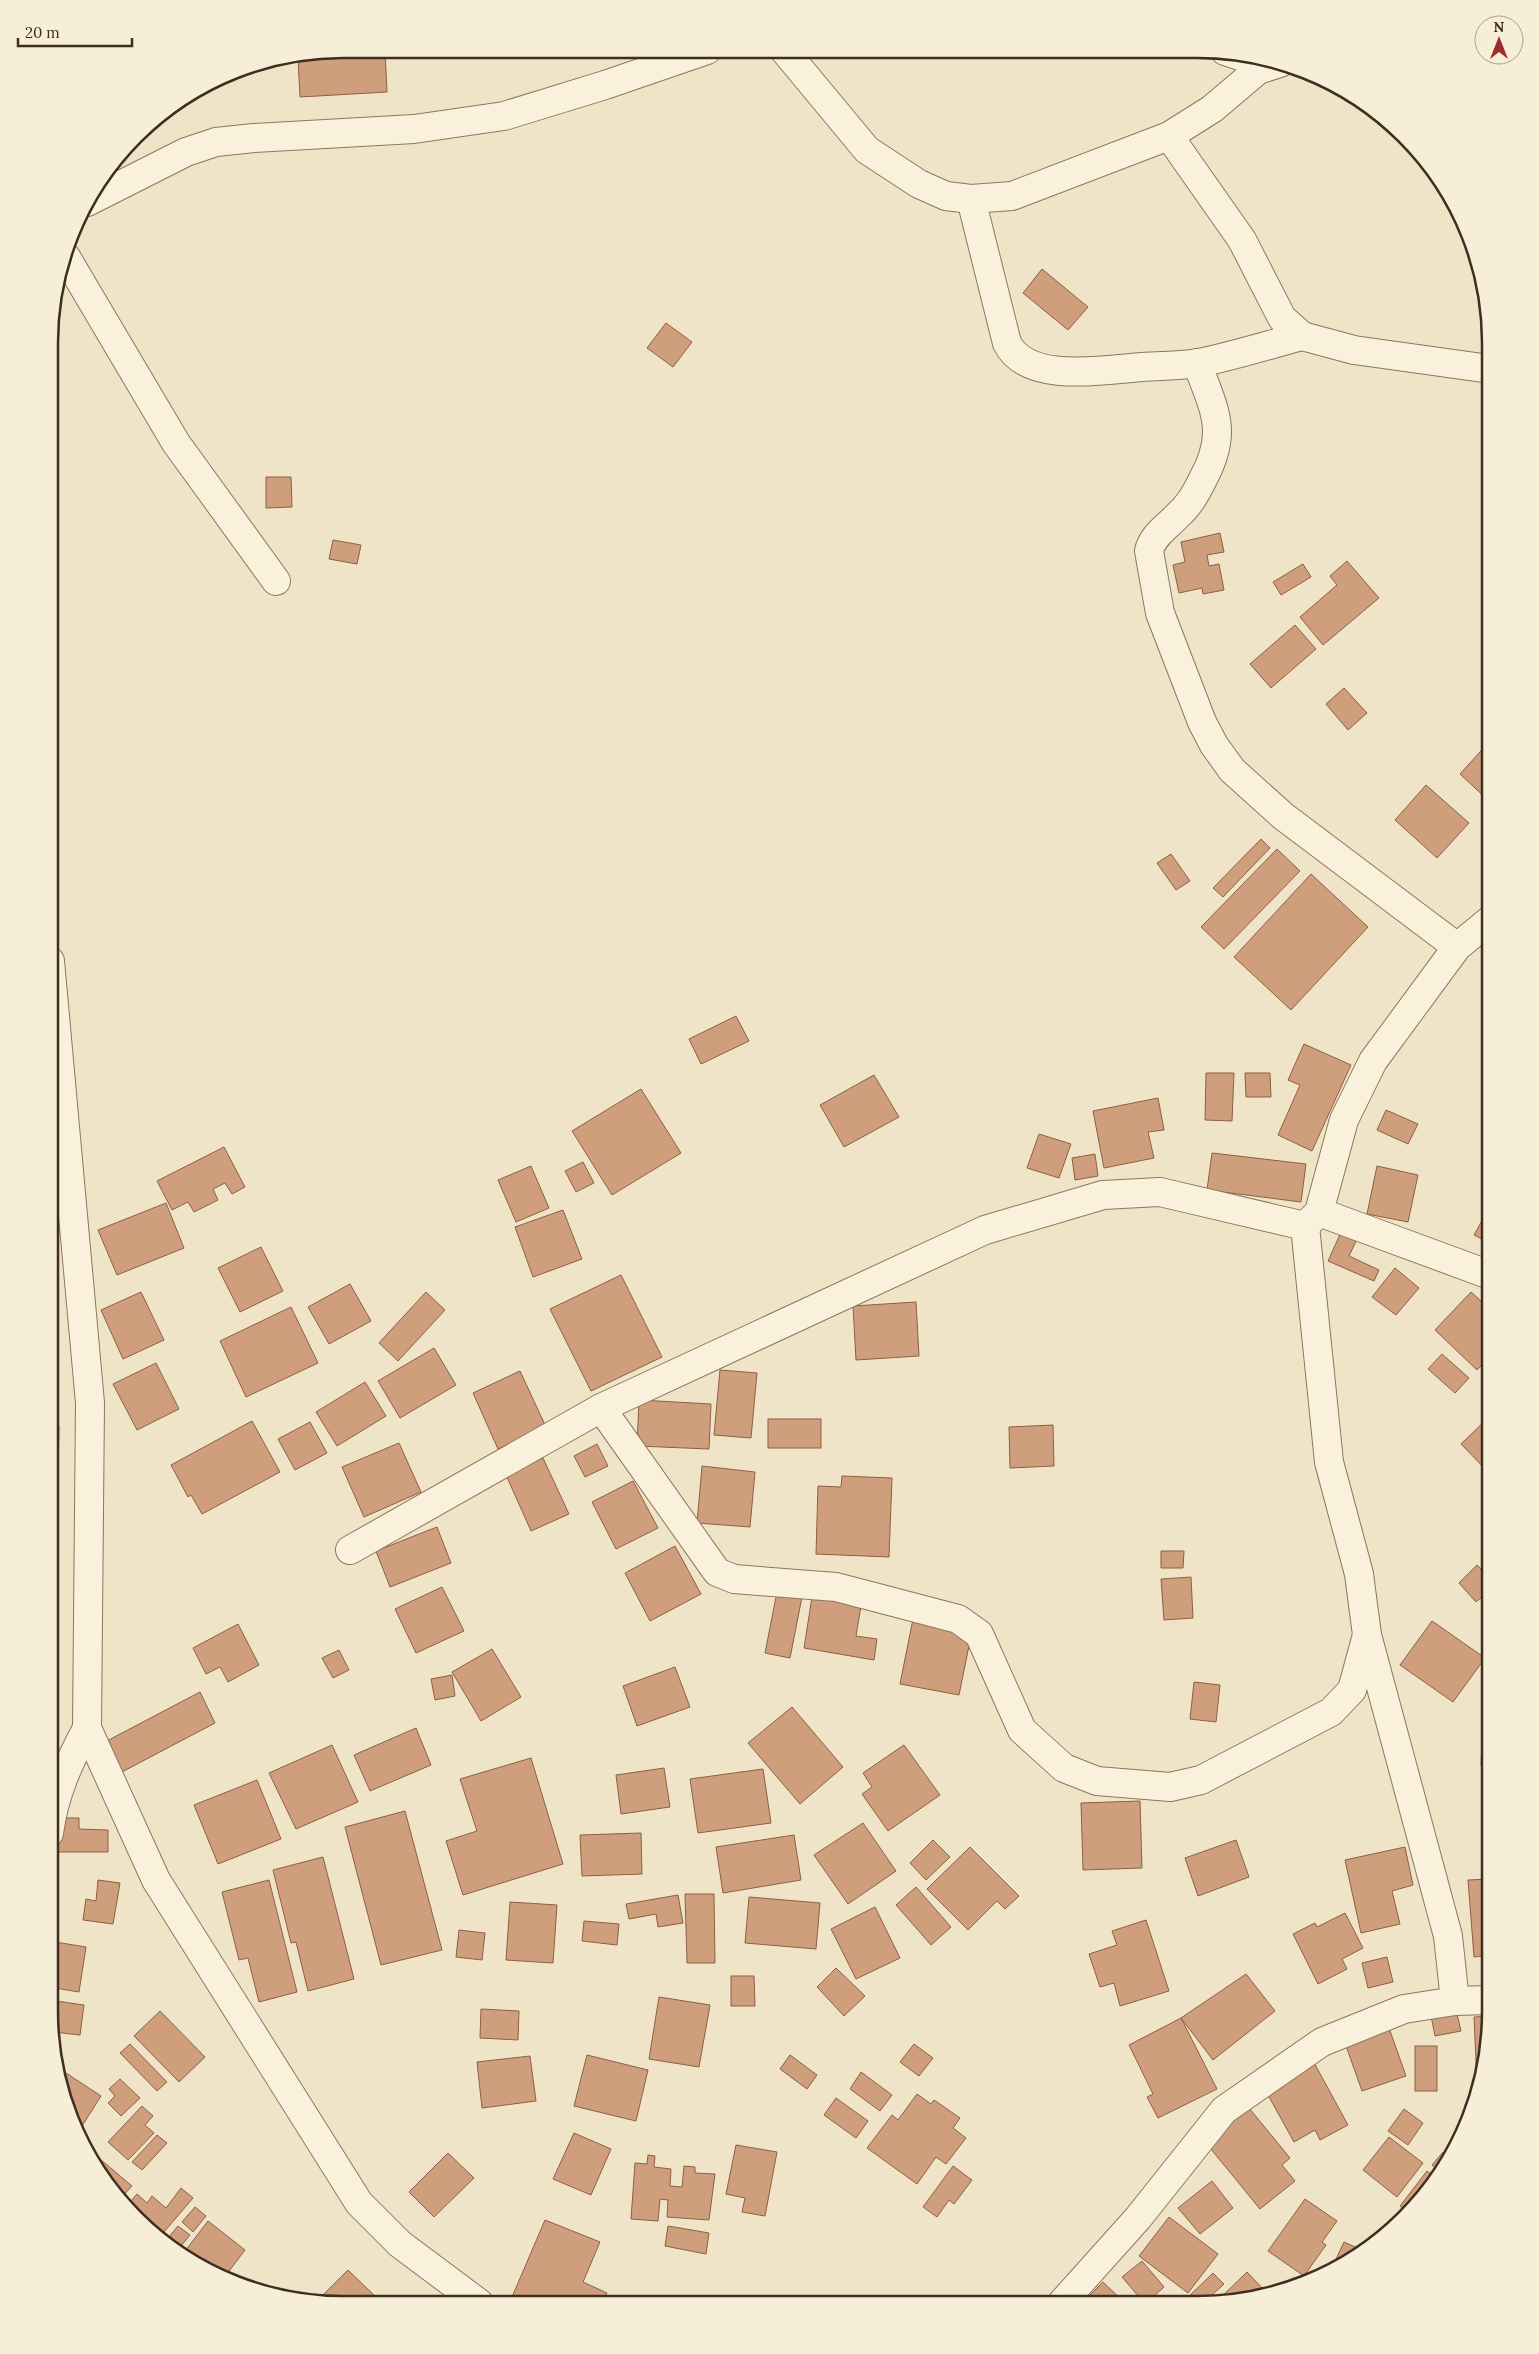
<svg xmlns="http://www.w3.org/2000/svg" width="1539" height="2354" font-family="Lora,serif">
<rect width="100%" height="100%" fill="#f0e4c8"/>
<g fill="#cf9f7d" stroke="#8d5f41">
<polygon points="342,49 385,49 387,92 300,97 298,58"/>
<polygon points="1042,269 1088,307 1068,330 1023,293"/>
<polygon points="666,323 692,342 673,367 647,348"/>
<polygon points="266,477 291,477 292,507 266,508"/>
<polygon points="1220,533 1224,552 1207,555 1209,566 1219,564 1224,590 1203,594 1202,588 1179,593 1173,565 1185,562 1181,542"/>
<polygon points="333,540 361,545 357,564 329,559"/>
<polygon points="1347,561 1379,598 1323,645 1300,617 1337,585 1330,576"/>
<polygon points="1303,564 1311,577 1281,595 1273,582"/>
<polygon points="1295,625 1316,649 1271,688 1250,664"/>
<polygon points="1344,688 1367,713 1348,730 1326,704"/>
<polygon points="1490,741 1490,802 1460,774"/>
<polygon points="1426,785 1469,823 1437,858 1395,820"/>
<polygon points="1261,839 1270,848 1223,897 1213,888"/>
<polygon points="1277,849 1300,871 1224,949 1201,927"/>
<polygon points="1171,854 1190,881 1176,890 1157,863"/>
<polygon points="1311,874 1368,927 1291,1010 1234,957"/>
<polygon points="736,1016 749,1041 701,1064 689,1039"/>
<polygon points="1304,1044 1351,1065 1312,1151 1278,1135 1300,1085 1288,1080"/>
<polygon points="1206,1073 1234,1073 1232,1121 1205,1120"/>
<polygon points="1245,1073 1270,1073 1271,1097 1246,1097"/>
<polygon points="874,1075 899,1117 844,1147 820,1105"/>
<polygon points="641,1089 681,1153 612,1195 572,1131"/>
<polygon points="1158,1098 1164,1130 1148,1132 1154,1158 1104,1168 1093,1111"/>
<polygon points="1386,1110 1418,1124 1408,1144 1377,1130"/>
<polygon points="1039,1134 1071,1144 1059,1178 1027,1168"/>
<polygon points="224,1147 245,1187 232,1194 225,1183 213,1189 218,1200 194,1212 188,1202 172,1210 157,1181"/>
<polygon points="1212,1153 1306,1164 1301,1202 1207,1190"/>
<polygon points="1095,1154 1098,1176 1075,1180 1072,1158"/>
<polygon points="583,1162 594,1183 576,1192 565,1171"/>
<polygon points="531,1166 549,1208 516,1222 498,1180"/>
<polygon points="1377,1166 1418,1175 1408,1222 1367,1214"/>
<polygon points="50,1171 51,1171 50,1217"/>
<polygon points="166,1203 184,1248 117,1275 98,1230"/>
<polygon points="1490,1206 1490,1243 1474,1235"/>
<polygon points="563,1210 582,1259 533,1277 515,1227"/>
<polygon points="1342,1230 1358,1237 1349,1256 1379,1270 1374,1281 1328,1261"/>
<polygon points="261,1247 283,1291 240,1312 218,1268"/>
<polygon points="1395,1268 1419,1288 1396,1315 1372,1297"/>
<polygon points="621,1275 662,1357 591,1391 550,1309"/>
<polygon points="350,1284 371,1321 329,1344 308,1307"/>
<polygon points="141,1292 164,1340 123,1359 101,1310"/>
<polygon points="426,1292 445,1310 398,1361 379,1343"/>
<polygon points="1471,1292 1490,1309 1490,1356 1477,1370 1435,1330"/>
<polygon points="916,1302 919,1356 856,1360 853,1306"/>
<polygon points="291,1307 318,1363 246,1397 220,1341"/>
<polygon points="434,1348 456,1385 400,1418 378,1381"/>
<polygon points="1442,1354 1469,1378 1455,1393 1428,1369"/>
<polygon points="156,1363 179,1409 137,1430 113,1384"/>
<polygon points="720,1370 757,1373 751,1438 714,1435"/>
<polygon points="520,1371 546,1427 498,1449 473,1393"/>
<polygon points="365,1382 386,1416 337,1446 316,1412"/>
<polygon points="639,1400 711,1404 709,1449 637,1446"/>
<polygon points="1490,1416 1490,1474 1461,1444"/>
<rect x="768" y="1419" width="53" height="29"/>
<polygon points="252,1421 280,1472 202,1514 191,1495 188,1497 171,1465"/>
<polygon points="310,1422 327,1453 295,1470 278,1439"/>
<polygon points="1053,1425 1054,1466 1010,1468 1009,1427"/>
<polygon points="50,1426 59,1426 58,1480 50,1479"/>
<polygon points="399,1443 421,1492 364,1517 342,1467"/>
<polygon points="597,1444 608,1466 585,1477 574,1456"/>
<polygon points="543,1458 569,1514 531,1531 506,1475"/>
<polygon points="702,1466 755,1472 750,1527 697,1523"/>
<polygon points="842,1476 892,1478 889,1557 816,1554 818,1486 841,1487"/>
<polygon points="633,1481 658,1528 616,1549 592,1502"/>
<polygon points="437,1527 451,1563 390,1587 376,1551"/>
<polygon points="675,1546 701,1594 650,1621 625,1573"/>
<polygon points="1161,1551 1184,1551 1183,1568 1161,1568"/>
<polygon points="1477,1565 1490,1578 1490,1590 1476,1602 1459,1583"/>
<polygon points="1191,1577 1193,1618 1164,1620 1161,1579"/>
<polygon points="442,1587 464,1631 416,1653 395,1609"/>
<polygon points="777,1592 802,1597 790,1658 765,1653"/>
<polygon points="812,1597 861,1606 856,1636 877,1639 874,1660 804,1648"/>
<polygon points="913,1619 972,1631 959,1695 900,1684"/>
<polygon points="1432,1621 1485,1658 1453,1702 1400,1665"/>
<polygon points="238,1624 259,1665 228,1682 220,1667 206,1674 193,1648"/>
<polygon points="492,1649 521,1697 481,1721 452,1672"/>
<polygon points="339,1650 349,1670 333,1678 322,1658"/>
<polygon points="675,1667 690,1707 637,1726 623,1686"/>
<polygon points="452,1675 455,1696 435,1700 431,1679"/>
<polygon points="1194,1682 1220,1685 1216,1722 1190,1719"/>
<polygon points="200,1692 215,1723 120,1773 103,1743"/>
<polygon points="792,1707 843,1767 800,1804 748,1743"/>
<polygon points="1483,1711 1490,1711 1490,1766 1481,1766"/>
<polygon points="416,1728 431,1765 370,1791 354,1755"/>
<polygon points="332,1745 358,1802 296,1829 269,1773"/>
<polygon points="904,1745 940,1795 888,1831 862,1794 872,1787 863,1773"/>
<polygon points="531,1758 563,1864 463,1895 446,1841 477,1831 460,1779"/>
<polygon points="664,1768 670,1807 621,1814 616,1775"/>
<polygon points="763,1769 771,1823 698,1833 690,1779"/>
<polygon points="257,1780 281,1839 218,1864 194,1805"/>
<polygon points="1140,1801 1142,1868 1083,1870 1081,1803"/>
<polygon points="405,1811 442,1950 381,1965 345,1827"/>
<polygon points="58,1818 79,1818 79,1829 108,1830 108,1852 57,1852"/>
<polygon points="863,1823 896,1871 848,1904 814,1855"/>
<polygon points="641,1833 642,1874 582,1876 580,1835"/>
<polygon points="794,1835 801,1880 723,1893 716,1847"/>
<polygon points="933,1840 950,1857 926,1880 910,1863"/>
<polygon points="1236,1840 1249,1877 1198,1896 1185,1858"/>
<polygon points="970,1847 1019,1896 1005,1909 997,1901 968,1930 927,1889"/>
<polygon points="1405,1847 1413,1885 1392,1891 1400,1924 1361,1933 1345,1860"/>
<polygon points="323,1857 354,1979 308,1991 296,1942 291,1943 273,1870"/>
<polygon points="1490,1879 1490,1955 1474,1957 1468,1880"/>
<polygon points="98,1880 120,1883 113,1924 83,1920 86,1899 96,1901"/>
<polygon points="269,1880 297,1992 259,2002 248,1958 239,1960 222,1892"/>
<polygon points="916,1887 951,1927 931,1945 896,1905"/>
<polygon points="685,1894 714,1894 715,1963 687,1963"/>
<polygon points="678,1895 683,1923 658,1927 656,1914 629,1919 626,1904"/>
<polygon points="749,1897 820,1903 816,1949 745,1943"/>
<polygon points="510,1902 557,1905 553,1963 506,1960"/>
<polygon points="875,1907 900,1958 856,1979 831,1929"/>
<polygon points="1345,1913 1363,1948 1342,1959 1347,1969 1318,1984 1293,1934 1315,1923 1317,1927"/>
<polygon points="1146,1920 1169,1991 1120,2006 1114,1983 1100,1987 1089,1954 1117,1945 1112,1931"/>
<polygon points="584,1921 619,1924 617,1945 582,1941"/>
<polygon points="459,1930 485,1933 482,1960 456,1957"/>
<polygon points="49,1941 86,1947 79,1992 49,1987"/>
<polygon points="1387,1957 1393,1982 1368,1988 1362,1963"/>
<polygon points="836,1968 865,1996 844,2016 817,1987"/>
<polygon points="1246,1974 1275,2011 1213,2060 1181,2018"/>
<polygon points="731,1976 754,1976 755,2006 731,2006"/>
<polygon points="659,1997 710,2005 699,2067 649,2059"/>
<polygon points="49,2000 84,2005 80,2035 53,2032"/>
<polygon points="1455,2006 1461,2031 1435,2036 1430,2011"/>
<polygon points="481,2009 519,2011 518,2040 480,2038"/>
<polygon points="160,2011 205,2057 179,2082 134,2036"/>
<polygon points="1490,2016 1490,2031 1477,2085 1474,2017"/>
<polygon points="1181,2018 1217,2089 1158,2118 1147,2097 1153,2094 1129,2045"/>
<polygon points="1389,2028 1406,2076 1362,2091 1345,2043"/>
<polygon points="130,2044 167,2082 157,2091 120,2053"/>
<polygon points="914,2044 933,2058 919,2076 900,2062"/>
<rect x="1415" y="2046" width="22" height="45"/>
<polygon points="587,2055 648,2070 636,2121 574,2106"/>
<polygon points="790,2055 817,2075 807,2089 780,2069"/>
<polygon points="530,2056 536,2101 482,2108 477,2062"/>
<polygon points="1312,2059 1348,2125 1320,2140 1315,2130 1294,2142 1263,2086"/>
<polygon points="60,2069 101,2096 77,2134 71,2124"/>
<polygon points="861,2072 892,2095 880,2111 850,2089"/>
<polygon points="120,2079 140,2098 121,2116 108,2103 115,2096 109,2089"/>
<polygon points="917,2094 931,2104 934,2100 960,2118 953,2128 966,2138 946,2164 936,2157 917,2184 867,2148 892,2115 898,2120"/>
<polygon points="836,2098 868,2121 856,2138 824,2115"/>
<polygon points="142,2106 153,2116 145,2125 154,2133 128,2160 108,2142"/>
<polygon points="1249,2108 1290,2158 1282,2165 1295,2181 1260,2209 1206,2143"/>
<polygon points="1404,2109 1423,2123 1408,2145 1388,2131"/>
<polygon points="574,2133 611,2149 591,2195 553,2179"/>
<polygon points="157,2135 167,2143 142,2170 132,2162"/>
<polygon points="1389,2137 1423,2163 1397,2197 1363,2170"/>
<polygon points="736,2145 777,2152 765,2216 742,2212 745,2198 726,2194"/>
<polygon points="87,2148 132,2186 119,2200 110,2191"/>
<polygon points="1443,2152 1450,2157 1442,2173 1432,2165"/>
<polygon points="448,2153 474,2178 434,2217 409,2192"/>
<polygon points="648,2155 655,2156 654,2167 671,2169 670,2186 682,2187 684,2166 695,2167 695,2173 715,2174 709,2220 667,2217 668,2200 660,2199 658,2221 631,2219 635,2163 647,2164"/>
<polygon points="953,2166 972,2180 954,2204 949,2200 937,2217 923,2207"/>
<polygon points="1427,2171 1437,2179 1406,2212 1400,2206"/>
<polygon points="1212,2181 1233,2208 1200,2234 1178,2208"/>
<polygon points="181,2188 193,2198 158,2239 126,2207 137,2194 147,2203 152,2196 166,2208"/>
<polygon points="1305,2199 1337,2221 1322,2242 1326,2245 1304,2276 1268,2251"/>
<polygon points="195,2207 206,2216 193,2232 182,2222"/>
<polygon points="1169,2217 1218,2254 1188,2293 1139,2256"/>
<polygon points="545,2220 600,2242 583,2282 607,2293 603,2304 527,2303 512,2297"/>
<polygon points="208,2221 245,2250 223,2279 182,2255"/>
<polygon points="178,2226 190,2235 176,2252 163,2244"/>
<polygon points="668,2226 709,2233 706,2254 665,2246"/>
<polygon points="1344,2242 1364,2251 1331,2270"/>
<polygon points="1142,2261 1164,2287 1145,2304 1122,2277"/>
<polygon points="348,2270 377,2298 371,2303 325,2303 320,2298"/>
<polygon points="1247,2272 1266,2292 1216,2302"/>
<polygon points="1213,2273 1224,2284 1202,2304 1191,2305 1186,2299"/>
<polygon points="1103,2282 1127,2305 1080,2305"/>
</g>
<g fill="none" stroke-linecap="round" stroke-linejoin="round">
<g stroke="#8d765c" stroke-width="30">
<g id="minor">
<polyline points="784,50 867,150 919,184 946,196 971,199 1012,196 1169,136 1212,109 1258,70 1252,60 1225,51"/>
<polyline points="1258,70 1280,63"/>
<polyline points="1169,136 1242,240 1282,318 1302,336 1354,350 1490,369"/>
<path d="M971,199L1007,343C1027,384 1104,370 1142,367C1160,366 1180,366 1199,363C1233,356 1268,345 1302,336"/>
<polyline points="87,202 186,152 216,142 254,138 414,129 504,116 605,85 707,50"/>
<polyline points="66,257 176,443 276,581"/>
<path d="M1197,363C1214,410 1229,431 1203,479C1196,493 1189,506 1177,516C1167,527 1152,536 1149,551L1160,613L1202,722L1214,745L1232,770L1283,816L1457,947"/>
<polyline points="50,961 90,1403 87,1728 156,1880 359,2203 400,2244 479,2303"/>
<polyline points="1319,1212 1490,1275"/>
<polyline points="1305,1226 1329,1462 1359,1574 1367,1635 1448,1936 1455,2001"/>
<polyline points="601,1408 717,1572 734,1579 836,1587 958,1619 979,1634 1022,1730 1064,1768 1097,1781 1170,1787 1201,1780 1331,1712 1352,1690 1367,1635"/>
<polyline points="350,1550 601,1408 985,1230 1103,1195 1160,1192 1305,1226 1319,1212 1344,1120 1373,1061 1457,947 1490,920"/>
<path d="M49,1833C54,1794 69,1762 87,1728"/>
<polyline points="1060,2305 1138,2218 1224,2110 1322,2042 1404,2009 1455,2001 1490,2000"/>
</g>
</g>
<use href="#minor" stroke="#faf1dc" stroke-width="28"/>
</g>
<path d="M0 0H1539V2354H0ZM343 58H1197A285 285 0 0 1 1482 343V2011A285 285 0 0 1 1197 2296H343A285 285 0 0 1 58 2011V343A285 285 0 0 1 343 58Z" fill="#f7eed8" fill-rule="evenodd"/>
<path fill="none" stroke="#3d2e20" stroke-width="2.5" d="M343 58H1197A285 285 0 0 1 1482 343V2011A285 285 0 0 1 1197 2296H343A285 285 0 0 1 58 2011V343A285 285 0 0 1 343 58Z"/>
<g transform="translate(1499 40)"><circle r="24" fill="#f7eed8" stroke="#ada18e"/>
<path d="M0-4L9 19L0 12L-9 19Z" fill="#9e2a2b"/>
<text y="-8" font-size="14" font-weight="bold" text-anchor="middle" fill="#3d2e20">N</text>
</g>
<path d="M18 38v8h114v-8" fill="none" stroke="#3d2e20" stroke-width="2.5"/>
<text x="25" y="38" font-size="15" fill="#3d2e20" stroke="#f7eed8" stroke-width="4" paint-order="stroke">20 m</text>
</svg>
